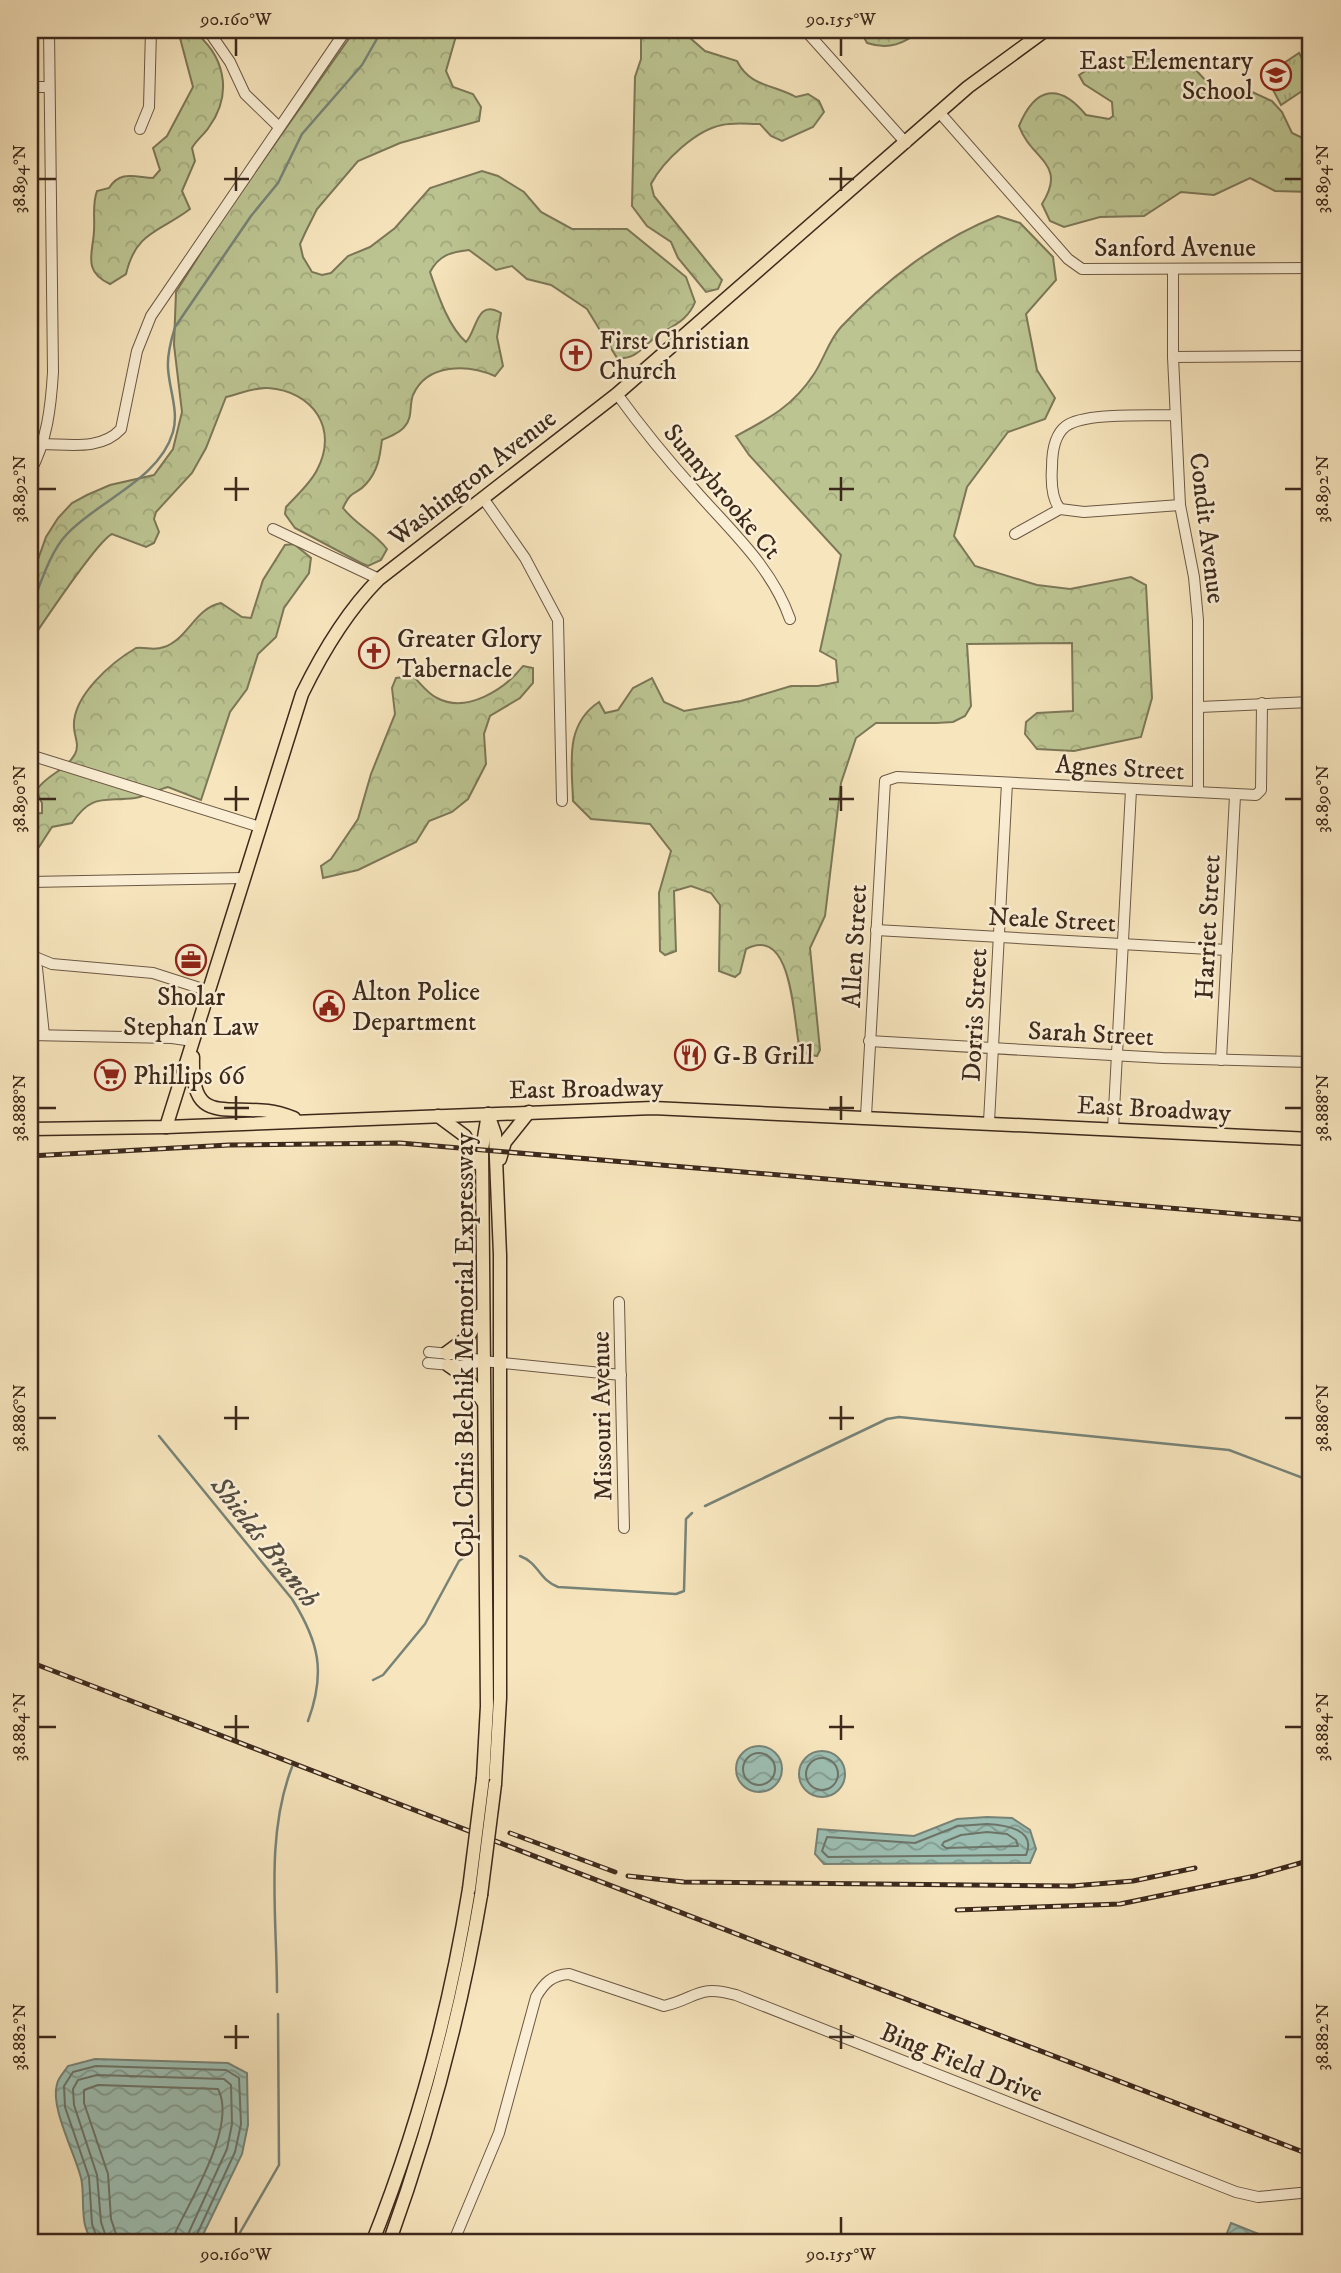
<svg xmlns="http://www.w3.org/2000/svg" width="1341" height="2273" font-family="'IM FELL DW Pica',serif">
<defs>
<pattern id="forest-crowns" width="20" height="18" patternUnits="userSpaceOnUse" patternTransform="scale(1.75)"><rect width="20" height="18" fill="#bcc592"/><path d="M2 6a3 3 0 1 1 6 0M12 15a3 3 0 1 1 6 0" fill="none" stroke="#a2a97d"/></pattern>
<pattern id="park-tufts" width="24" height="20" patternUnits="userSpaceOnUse" patternTransform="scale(1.75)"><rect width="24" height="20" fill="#bcc592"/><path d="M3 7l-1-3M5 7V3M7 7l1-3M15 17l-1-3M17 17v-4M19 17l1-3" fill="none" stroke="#a2a97d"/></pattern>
<pattern id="water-waves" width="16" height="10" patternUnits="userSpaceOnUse" patternTransform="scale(1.75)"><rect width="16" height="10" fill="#9dbfb3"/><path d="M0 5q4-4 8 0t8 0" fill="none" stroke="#819b91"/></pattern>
</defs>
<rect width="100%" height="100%" fill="#f7e5bd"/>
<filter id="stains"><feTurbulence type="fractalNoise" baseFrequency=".00286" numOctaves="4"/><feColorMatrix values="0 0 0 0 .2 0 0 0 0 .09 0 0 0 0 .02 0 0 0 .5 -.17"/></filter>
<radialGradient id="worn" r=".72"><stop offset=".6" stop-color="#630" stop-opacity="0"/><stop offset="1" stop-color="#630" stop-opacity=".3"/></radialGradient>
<g fill="url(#forest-crowns)" stroke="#7c7757" stroke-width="2">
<path d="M182,30H192C224,54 234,92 209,127C204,135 197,139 192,148L195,161L182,191L190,209C160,232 136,231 126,274L110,284C82,271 93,253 94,231C95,217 92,204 97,191L109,188C120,170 135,177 153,178L160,170L153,148L167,136L193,87L180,38Z"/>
<path d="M355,30H463L456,36L446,71L453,87L473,94L481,107L479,121L400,143L358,161L317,209L306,231L300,244L303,257L312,272L322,275L331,273L348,256L370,247L395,228L430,188L482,171L498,176L524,192L541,212L572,229H627L686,277L695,302C688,320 674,325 659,335C644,344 638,360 617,358L587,309L551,285L527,279L512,266L496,270L469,250C451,252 439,255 430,272C438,295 448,326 466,342C477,331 476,298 501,313L497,337L503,366L495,376C468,364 427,363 413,395C409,405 413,417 405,426C401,433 388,437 382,440C380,456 378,471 366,484C356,496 352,488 343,508C356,525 374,532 387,549L381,560L368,566L361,563L295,528L285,514L286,507C296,496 310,484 317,470C339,429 313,391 268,388C255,387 239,394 226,397L206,448L192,473L156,512L154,519L159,532L154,543L146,547L112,534C97,541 43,623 30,642V582L46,537L58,518L72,503L87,495L110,485L154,475L173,449L182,412L174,345L176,292L224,216Z"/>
<path d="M641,30H690L689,37L705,51L737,61C750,87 773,84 796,97L808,94L819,101L824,112L813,127L782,141L771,136L760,124C748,124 734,122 722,125C696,130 663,161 651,184L654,196L722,280L718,289L706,292L678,258L671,242L647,226L632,206L635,77L641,59Z"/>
<path d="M860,30H921C904,44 889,50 867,43Z"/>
<path d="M1138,57L1191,65L1209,84L1220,89L1232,93L1248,90L1272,101L1282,112L1292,133L1311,142V192L1275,191L1250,178L1214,195L1181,192L1144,216L1100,217L1064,227L1050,221L1042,204C1068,163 1031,160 1019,126C1035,87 1059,82 1086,115L1109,119L1113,116L1112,102L1084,84L1079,75L1107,58Z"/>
<path d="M998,216L1020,223L1053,257L1056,280L1026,314L1037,370L1055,398L1045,419L1008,432L967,487L954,536L975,566L1037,585L1070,589L1131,577L1146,585L1152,698L1141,737L1074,751L1037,749L1025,734L1026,722L1037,713L1073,711L1072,643L967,644L971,706L965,716L953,722L936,723H876L856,738L841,783L825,916L810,948L820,1050L817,1056L807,1054L799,1045C793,1015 792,925 746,949L740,973L735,977L719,971L720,905L711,893L691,886L674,891L676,951L665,955L660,951L659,893L671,851L650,824L591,819L573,801C572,764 564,725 599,702L605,713L618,710L633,688L652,678L664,702L684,711L741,701L791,686H818L838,682L836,660L820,651L841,555L749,455L736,436C770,418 793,406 814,374C824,359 829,340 841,327C884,281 939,239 998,216Z"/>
<path d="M294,544L311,558L309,573L284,608L276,637L258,654L247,689L230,712L201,800L168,787C157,790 146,796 135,798C104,802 92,793 72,823L52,827L39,847L30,852V814L42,813V803L36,791C45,775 66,771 75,754C80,744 74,736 74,727C72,696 112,662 136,648C147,647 154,651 164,647C188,639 195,608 221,603L242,617L251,618L263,580L285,545Z"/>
<path d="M523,666L533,668V683L520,698L490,716L484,734L486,764L468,799L452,812L429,821L416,842L358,870L323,878L321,866L331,859L358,819L371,774L395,714L392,688L396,678L413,676C420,683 428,694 437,698C467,714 505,689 523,666Z"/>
</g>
<polygon fill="url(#park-tufts)" stroke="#7c7757" stroke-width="2" points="1299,53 1311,75 1311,85 1281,105 1272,88 1269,73"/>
<g fill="url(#water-waves)" stroke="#778377" stroke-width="2">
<circle cx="759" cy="1769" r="23"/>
<circle cx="822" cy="1774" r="23"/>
<polygon points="987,1817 1012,1818 1030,1830 1036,1849 1030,1863 824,1864 815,1854 818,1829 914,1836 957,1819"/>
<path d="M95,2059L228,2063L247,2073L248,2125L242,2154L199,2243H97C77,2232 86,2197 81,2178C75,2153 50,2108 57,2084C58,2078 65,2071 68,2066Z"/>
<polygon points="1231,2223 1281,2243 1223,2243"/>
</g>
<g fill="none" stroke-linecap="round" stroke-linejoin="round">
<g stroke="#6d7468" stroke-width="2">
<circle cx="759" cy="1769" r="16"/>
<circle cx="822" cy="1774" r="16"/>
<path d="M987,1824C1005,1825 1037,1829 1026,1855L828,1857L822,1851L827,1837L915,1843L958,1826Z"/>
<polygon points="987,1832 1007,1834 1016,1840 1018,1846 946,1848 942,1845 944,1842 961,1835"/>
<polyline points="99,2243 92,2224 89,2177 65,2107 64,2086 73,2072 96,2066 226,2070 239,2078 241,2124 235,2152 193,2243"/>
<polyline points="108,2243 101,2222 97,2175 74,2105 73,2089 78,2080 97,2075 224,2079 231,2085 232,2124 227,2149 184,2243"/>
<path d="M119,2243L111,2219L108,2174L84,2103V2090L98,2085L218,2089C237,2125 192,2197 176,2231L173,2243"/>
</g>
<g stroke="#778377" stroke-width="2.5">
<path d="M30,610C40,586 49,553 67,534C99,500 159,480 173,432C179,411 169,389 168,368C167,354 171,340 175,327L251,216L278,183L302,134L362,65L382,30"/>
<path d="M159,1436L292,1599C319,1642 326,1672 308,1721"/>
<polyline points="705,1506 887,1419 899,1417 1229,1450 1311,1481"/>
<path d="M520,1556C539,1563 539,1580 558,1587L676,1594L684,1591L686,1519L692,1513"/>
<polyline points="373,1680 383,1675 425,1624 459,1561 466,1556"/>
<path d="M277,1992C277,1918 265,1836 292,1767"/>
<polyline points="234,2243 279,2165 278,2014"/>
</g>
<g stroke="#6c5844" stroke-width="12">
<g id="minor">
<polyline points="208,30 230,62 245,94 279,127"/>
<polyline points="805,30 906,143"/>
<polyline points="30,87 49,87"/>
<polyline points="939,112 1068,259 1082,269 1311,268"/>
<polyline points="140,129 149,107 151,30"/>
<polyline points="1173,270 1173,357 1180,505 1194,577 1198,620 1198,792"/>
<polyline points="1173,357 1311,356"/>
<path d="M617,394C641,427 667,459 695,490C730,530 772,567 790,619"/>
<path d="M42,444C68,444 101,451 121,429L137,351L151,316L346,30"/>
<path d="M30,472C47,442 51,406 53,372L49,30"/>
<polyline points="483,498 525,558 558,620 562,801"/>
<path d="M1060,509C1051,498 1051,481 1052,467C1052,453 1054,435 1066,426C1085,412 1150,416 1175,415"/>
<polyline points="273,529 379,579"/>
<polyline points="1015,534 1060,509 1084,512 1180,505"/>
<polyline points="1200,707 1311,702"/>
<polyline points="30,755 260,827"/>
<polyline points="30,882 244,878"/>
<polyline points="876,930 1227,950"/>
<polyline points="30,955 52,964 153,973 209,991"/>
<polyline points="30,956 37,968 44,1035"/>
<polyline points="30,1035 172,1038 193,1041"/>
<polyline points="869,1041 1163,1058 1311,1062"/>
<polyline points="1221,1060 1235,796"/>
<polyline points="866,1116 885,781 897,777 1256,795 1261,790 1262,703"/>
<polyline points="989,1122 1007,783"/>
<polyline points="1113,1129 1131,790"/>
<polyline points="619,1302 624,1528"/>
<polyline points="429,1352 460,1355 483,1361 621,1375"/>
<polyline points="428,1363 463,1366 483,1361"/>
<path d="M453,2243L499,2133L536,1997C544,1983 552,1975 569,1974L664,2006C698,1998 697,1984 736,1995L1236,2192L1258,2197L1311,2192"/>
</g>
</g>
<g stroke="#3d291c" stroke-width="15">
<g id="major">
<path d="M193,1057C191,1123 220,1106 268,1111C276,1112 286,1115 294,1118"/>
<polyline points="488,1114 495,1134 500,1255 500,1698 495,1784"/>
<polyline points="438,1116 465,1136 479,1164"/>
<path d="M166,1127L302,694C322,653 346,612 379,579L617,394L968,87L1046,30"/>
<polyline points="30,1129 166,1127 653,1108 1311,1139"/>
<polyline points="500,1159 505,1142 529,1112"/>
<polyline points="446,1353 469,1336 480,1315"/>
<polyline points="448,1365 468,1379 483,1402"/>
<polyline points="483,1778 487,1706 482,1149 488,1114"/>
<path d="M372,2243C418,2128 449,2012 469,1889"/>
<path d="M389,2243C430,2129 461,2014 481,1895"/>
</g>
</g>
<use href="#minor" stroke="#faeed4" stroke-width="10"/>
<use href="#major" stroke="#f7e5bd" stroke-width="12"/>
<g stroke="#3d291c" stroke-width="5">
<g id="rail">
<polyline points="30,1156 229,1145 400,1143 1311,1220"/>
<polyline points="30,1662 1311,2155"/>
<polyline points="510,1833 615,1872"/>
<polyline points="628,1876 684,1882 1072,1886 1133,1881 1195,1868"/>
<polyline points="957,1910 1120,1904 1255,1876 1311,1860"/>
</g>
</g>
<use href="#rail" stroke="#faeed4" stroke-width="2.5" stroke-dasharray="8" stroke-linecap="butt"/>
<g stroke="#3d291c" stroke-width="15" stroke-linecap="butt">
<g id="major-bridge">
<polyline points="469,1889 483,1778"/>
<polyline points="481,1895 495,1784"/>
</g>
</g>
<use href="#major-bridge" stroke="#f7e5bd" stroke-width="12"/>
</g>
<path fill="none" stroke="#3d291c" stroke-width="2.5" d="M236,38V56M841,38V56M236,167V191M841,167V191M38,179H56M224,179H249M829,179H854M1285,179H1302M236,477V501M841,477V501M38,489H56M224,489H249M829,489H854M1285,489H1302M236,786V811M841,786V811M38,799H56M224,799H249M829,799H854M1285,799H1302M236,1096V1120M841,1096V1120M38,1108H56M224,1108H249M829,1108H854M1285,1108H1302M236,1406V1430M841,1406V1430M38,1418H56M224,1418H249M829,1418H854M1285,1418H1302M236,1715V1740M841,1715V1740M38,1727H56M224,1727H249M829,1727H854M1285,1727H1302M236,2025V2049M841,2025V2049M38,2037H56M224,2037H249M829,2037H854M1285,2037H1302M236,2217V2234M841,2217V2234"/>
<defs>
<g id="school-ring" transform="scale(1.575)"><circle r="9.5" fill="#faeed4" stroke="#8f2418" stroke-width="1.5"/><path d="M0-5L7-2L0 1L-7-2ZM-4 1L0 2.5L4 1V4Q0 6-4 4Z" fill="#8f2418"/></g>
<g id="church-ring" transform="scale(1.575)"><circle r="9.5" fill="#faeed4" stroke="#8f2418" stroke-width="1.5"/><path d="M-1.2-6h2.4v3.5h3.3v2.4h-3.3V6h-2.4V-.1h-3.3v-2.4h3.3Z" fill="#8f2418"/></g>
<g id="office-ring" transform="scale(1.575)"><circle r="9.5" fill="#faeed4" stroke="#8f2418" stroke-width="1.5"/><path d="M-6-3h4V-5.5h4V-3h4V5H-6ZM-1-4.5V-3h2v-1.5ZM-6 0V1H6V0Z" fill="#8f2418"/></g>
<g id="civic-ring" transform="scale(1.575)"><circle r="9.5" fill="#faeed4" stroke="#8f2418" stroke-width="1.5"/><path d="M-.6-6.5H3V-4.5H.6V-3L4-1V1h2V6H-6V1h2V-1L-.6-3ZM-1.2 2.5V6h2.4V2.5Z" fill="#8f2418"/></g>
<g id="restaurant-ring" transform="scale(1.575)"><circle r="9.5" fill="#faeed4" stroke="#8f2418" stroke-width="1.5"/><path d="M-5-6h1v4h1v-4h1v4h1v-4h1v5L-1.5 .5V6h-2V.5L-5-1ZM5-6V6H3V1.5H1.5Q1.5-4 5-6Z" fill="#8f2418"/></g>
<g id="supermarket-ring" transform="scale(1.575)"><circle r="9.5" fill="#faeed4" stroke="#8f2418" stroke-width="1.5"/><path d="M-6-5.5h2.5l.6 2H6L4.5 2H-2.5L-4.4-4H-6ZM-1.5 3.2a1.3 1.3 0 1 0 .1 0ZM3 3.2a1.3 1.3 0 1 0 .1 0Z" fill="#8f2418"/></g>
</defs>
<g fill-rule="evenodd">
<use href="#school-ring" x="1276" y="75"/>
<use href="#church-ring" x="576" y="355"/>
<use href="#church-ring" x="374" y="653"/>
<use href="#office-ring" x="191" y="960"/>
<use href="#civic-ring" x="329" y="1006"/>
<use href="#restaurant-ring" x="690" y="1055"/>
<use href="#supermarket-ring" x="110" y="1075"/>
</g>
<g text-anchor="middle" stroke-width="5" stroke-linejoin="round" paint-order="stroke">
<g font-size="26" fill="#3d291c" stroke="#faeed4" text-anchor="start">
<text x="1253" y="69" text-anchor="end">East Elementary<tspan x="1253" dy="30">School</tspan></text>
<text x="599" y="349">First Christian<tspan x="599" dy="30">Church</tspan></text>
<text x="397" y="647">Greater Glory<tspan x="397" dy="30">Tabernacle</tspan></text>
<text x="352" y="1000">Alton Police<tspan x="352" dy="30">Department</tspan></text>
<text x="191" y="1005" text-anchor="middle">Sholar<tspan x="191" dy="30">Stephan Law</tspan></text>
<text x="713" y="1064">G-B Grill</text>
<text x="133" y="1084">Phillips 66</text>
</g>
<g font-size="26" fill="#3d291c" stroke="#faeed4">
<text x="1175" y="256">Sanford Avenue</text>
<text transform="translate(472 477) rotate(-38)" y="9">Washington Avenue</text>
<text transform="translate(723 491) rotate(50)" y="9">Sunnybrooke Ct</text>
<text transform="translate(1208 528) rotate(83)" y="9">Condit Avenue</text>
<text transform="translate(1120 767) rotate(3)" y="9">Agnes Street</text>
<text transform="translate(1052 919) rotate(3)" y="9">Neale Street</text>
<text transform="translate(1207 927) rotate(-87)" y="9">Harriet Street</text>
<text transform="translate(854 946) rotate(-87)" y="9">Allen Street</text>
<text transform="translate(974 1015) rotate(-87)" y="9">Dorris Street</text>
<text transform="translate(1091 1033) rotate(3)" y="9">Sarah Street</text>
<text transform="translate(586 1088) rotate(-1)" y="9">East Broadway</text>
<text transform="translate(1154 1108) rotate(3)" y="9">East Broadway</text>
<text transform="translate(464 1345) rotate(-90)" y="9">Cpl. Chris Belchik Memorial Expressway</text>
<text transform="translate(601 1416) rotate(-91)" y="9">Missouri Avenue</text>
<text transform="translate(962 2062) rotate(22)" y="9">Bing Field Drive</text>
</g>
<g font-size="28" font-style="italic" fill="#554e42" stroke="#faeed4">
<text transform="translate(266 1541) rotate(52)" y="10">Shields Branch</text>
</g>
</g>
<rect width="1341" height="2273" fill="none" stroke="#f7e5bd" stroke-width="77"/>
<rect x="38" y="38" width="1264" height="2196" fill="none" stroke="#3d291c" stroke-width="2.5"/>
<g font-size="18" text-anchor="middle" fill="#3d291c">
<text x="236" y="25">90.160°W</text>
<text x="841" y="25">90.155°W</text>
<text transform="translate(19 179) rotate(-90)" y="6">38.894°N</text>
<text transform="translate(1322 179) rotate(-90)" y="6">38.894°N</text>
<text transform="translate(19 489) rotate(-90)" y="6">38.892°N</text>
<text transform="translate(1322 489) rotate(-90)" y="6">38.892°N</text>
<text transform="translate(19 799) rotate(-90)" y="6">38.890°N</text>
<text transform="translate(1322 799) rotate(-90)" y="6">38.890°N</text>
<text transform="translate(19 1108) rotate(-90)" y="6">38.888°N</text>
<text transform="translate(1322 1108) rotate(-90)" y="6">38.888°N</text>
<text transform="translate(19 1418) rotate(-90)" y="6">38.886°N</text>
<text transform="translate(1322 1418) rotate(-90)" y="6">38.886°N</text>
<text transform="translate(19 1727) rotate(-90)" y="6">38.884°N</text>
<text transform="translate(1322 1727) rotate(-90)" y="6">38.884°N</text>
<text transform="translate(19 2037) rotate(-90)" y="6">38.882°N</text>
<text transform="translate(1322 2037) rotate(-90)" y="6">38.882°N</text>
<text x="236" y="2260">90.160°W</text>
<text x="841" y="2260">90.155°W</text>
</g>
<rect width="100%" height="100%" filter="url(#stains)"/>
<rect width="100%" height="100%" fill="url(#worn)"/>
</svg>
